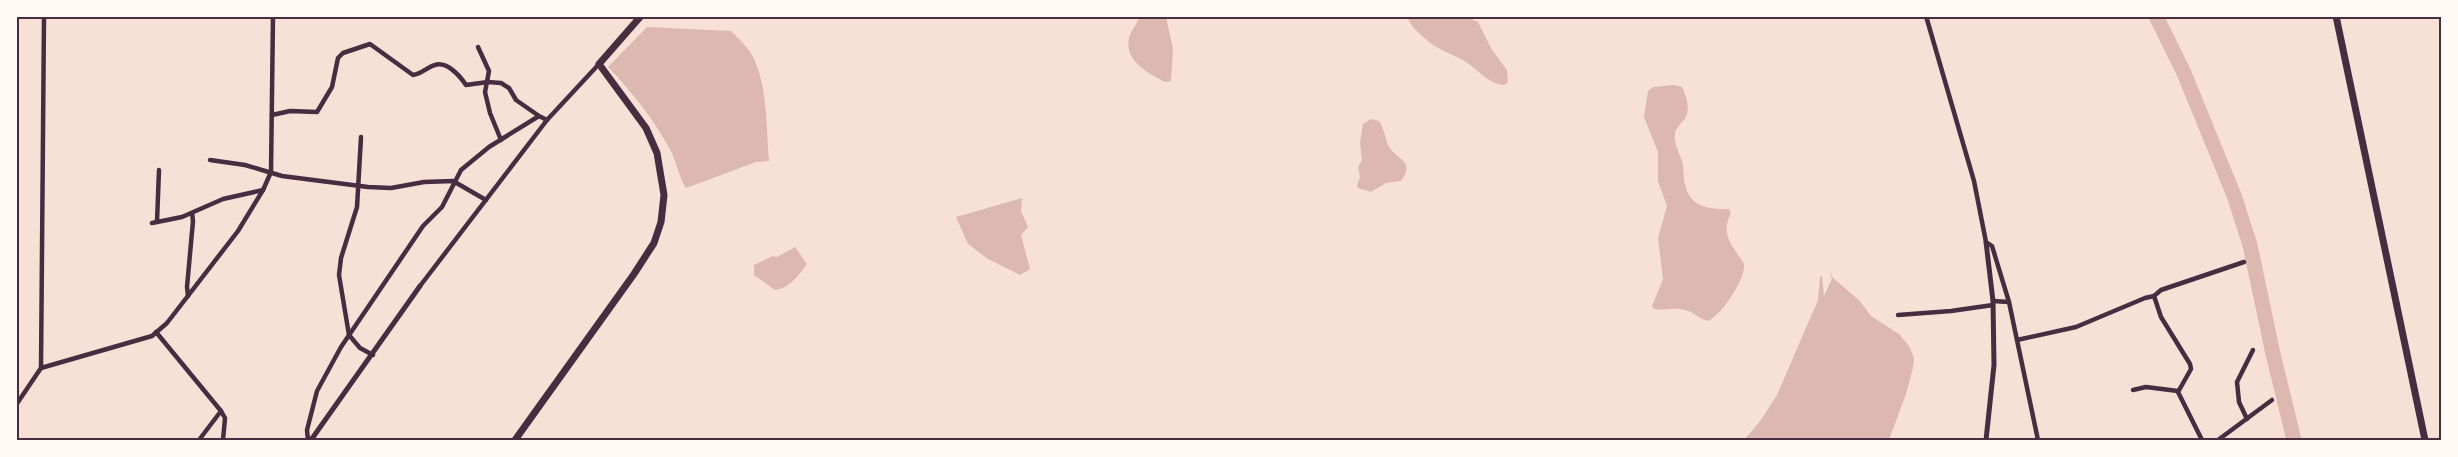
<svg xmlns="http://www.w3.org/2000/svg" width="2458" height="457" font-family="Raleway,sans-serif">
<rect width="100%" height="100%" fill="#f7e1d7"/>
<g fill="#dcb8b0">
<path d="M1408,16L1467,17L1478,22L1492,50L1507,70L1508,82L1505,85C1490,85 1480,72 1469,64C1457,55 1439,51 1428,41C1421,35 1408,25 1408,16Z"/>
<path d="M1140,17H1166L1173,49L1171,81L1165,82C1148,73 1124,61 1129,38C1131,31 1137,23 1140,17Z"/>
<path d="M647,27L731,31C740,40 749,48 754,59C768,89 766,129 769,161L756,162L686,188C679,177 677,165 672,153C655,121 633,93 608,67Z"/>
<path d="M1674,85L1682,87C1687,98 1692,112 1682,122C1679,126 1676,128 1675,133C1673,144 1681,155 1683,165C1684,171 1683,178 1685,184C1690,208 1709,209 1729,209L1731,213C1720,236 1732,244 1744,264C1746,278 1722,315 1708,321C1699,319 1694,312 1685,310C1673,307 1664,311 1654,309L1652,306L1663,279L1658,238L1667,206L1658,181V152L1644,117L1648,91L1653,87Z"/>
<path d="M1371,119L1379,121C1384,128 1385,137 1388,145C1394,159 1417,160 1401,181L1386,183L1371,192L1358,188L1357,185L1360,177L1358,167L1362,160L1360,143L1363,124Z"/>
<polygon points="1022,198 1021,211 1028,227 1021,235 1030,269 1020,275 988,259 968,244 956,217"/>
<path d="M795,247L807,264C799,275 790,288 775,290L754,275V265L773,256L777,257Z"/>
<polygon points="1829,269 1833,278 1859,300 1871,316 1899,334 1909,346 1914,358 1913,368 1906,394 1889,440 1744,440 1761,420 1777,395 1818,300 1820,277 1822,276 1824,296 1832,279"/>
</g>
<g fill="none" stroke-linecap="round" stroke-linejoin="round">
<polyline stroke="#dcb8b0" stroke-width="15" points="2156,16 2184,73 2235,198 2250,245 2273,354 2294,440"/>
<g stroke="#4a2c40" stroke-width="4.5">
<polyline points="1926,16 1974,181 1986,242 1992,246 2009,302 2038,440"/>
<polyline points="478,47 489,71 485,92 490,113 501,140"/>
<path d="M272,115L290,111L317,112L332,87L338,58L343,53L370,44L413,75C422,74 427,67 435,65C447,61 460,76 466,85L488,82L501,83L509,88L516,100L539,116"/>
<polyline points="361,137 357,207 341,258 339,275 349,335 360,348 373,355"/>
<polyline points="210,160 245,165 282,176 368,187 391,188 424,182 453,181 486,200"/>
<polyline points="157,222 159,170"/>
<polyline points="152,223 182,217 223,199 263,190"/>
<polyline points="420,286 547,120 599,64"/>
<polyline points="188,296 187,287 193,221 192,213"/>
<polyline points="2154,296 2161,317 2190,364 2191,369 2178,392 2202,440"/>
<polyline points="1993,301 2009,302"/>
<polyline points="1898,315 1951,311 1993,305"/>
<polyline points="156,332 221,411 225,418 223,440"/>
<polyline points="2017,340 2076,327 2145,298 2154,296 2161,290 2244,262"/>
<polyline points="41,368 152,336 167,323 238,231 263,190 271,172 273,16"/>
<polyline points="2133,390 2146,387 2178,391"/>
<polyline points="16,405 41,368 44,16"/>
<polyline points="2247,419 2239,402 2237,382 2253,350"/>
<polyline points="199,440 221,411"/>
<polyline points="308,440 307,430 317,391 341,347 423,226 442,207 461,170 489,147 539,116 547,120"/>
<polyline points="2218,440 2272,400"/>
</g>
<g stroke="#4a2c40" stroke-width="5">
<polyline points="311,440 420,286"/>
<polyline points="1986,440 1994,365 1993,301 1986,242"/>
</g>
<g stroke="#4a2c40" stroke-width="7">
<polyline points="2336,16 2425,440"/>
<polyline points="515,440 634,274 654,243 661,222 664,195 657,153 646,128 599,64 641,16"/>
</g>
</g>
<rect width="2458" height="457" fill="none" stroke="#fffaf5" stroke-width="36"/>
<rect x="18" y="18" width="2422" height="421" fill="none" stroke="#4a2c40" stroke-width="2"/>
</svg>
